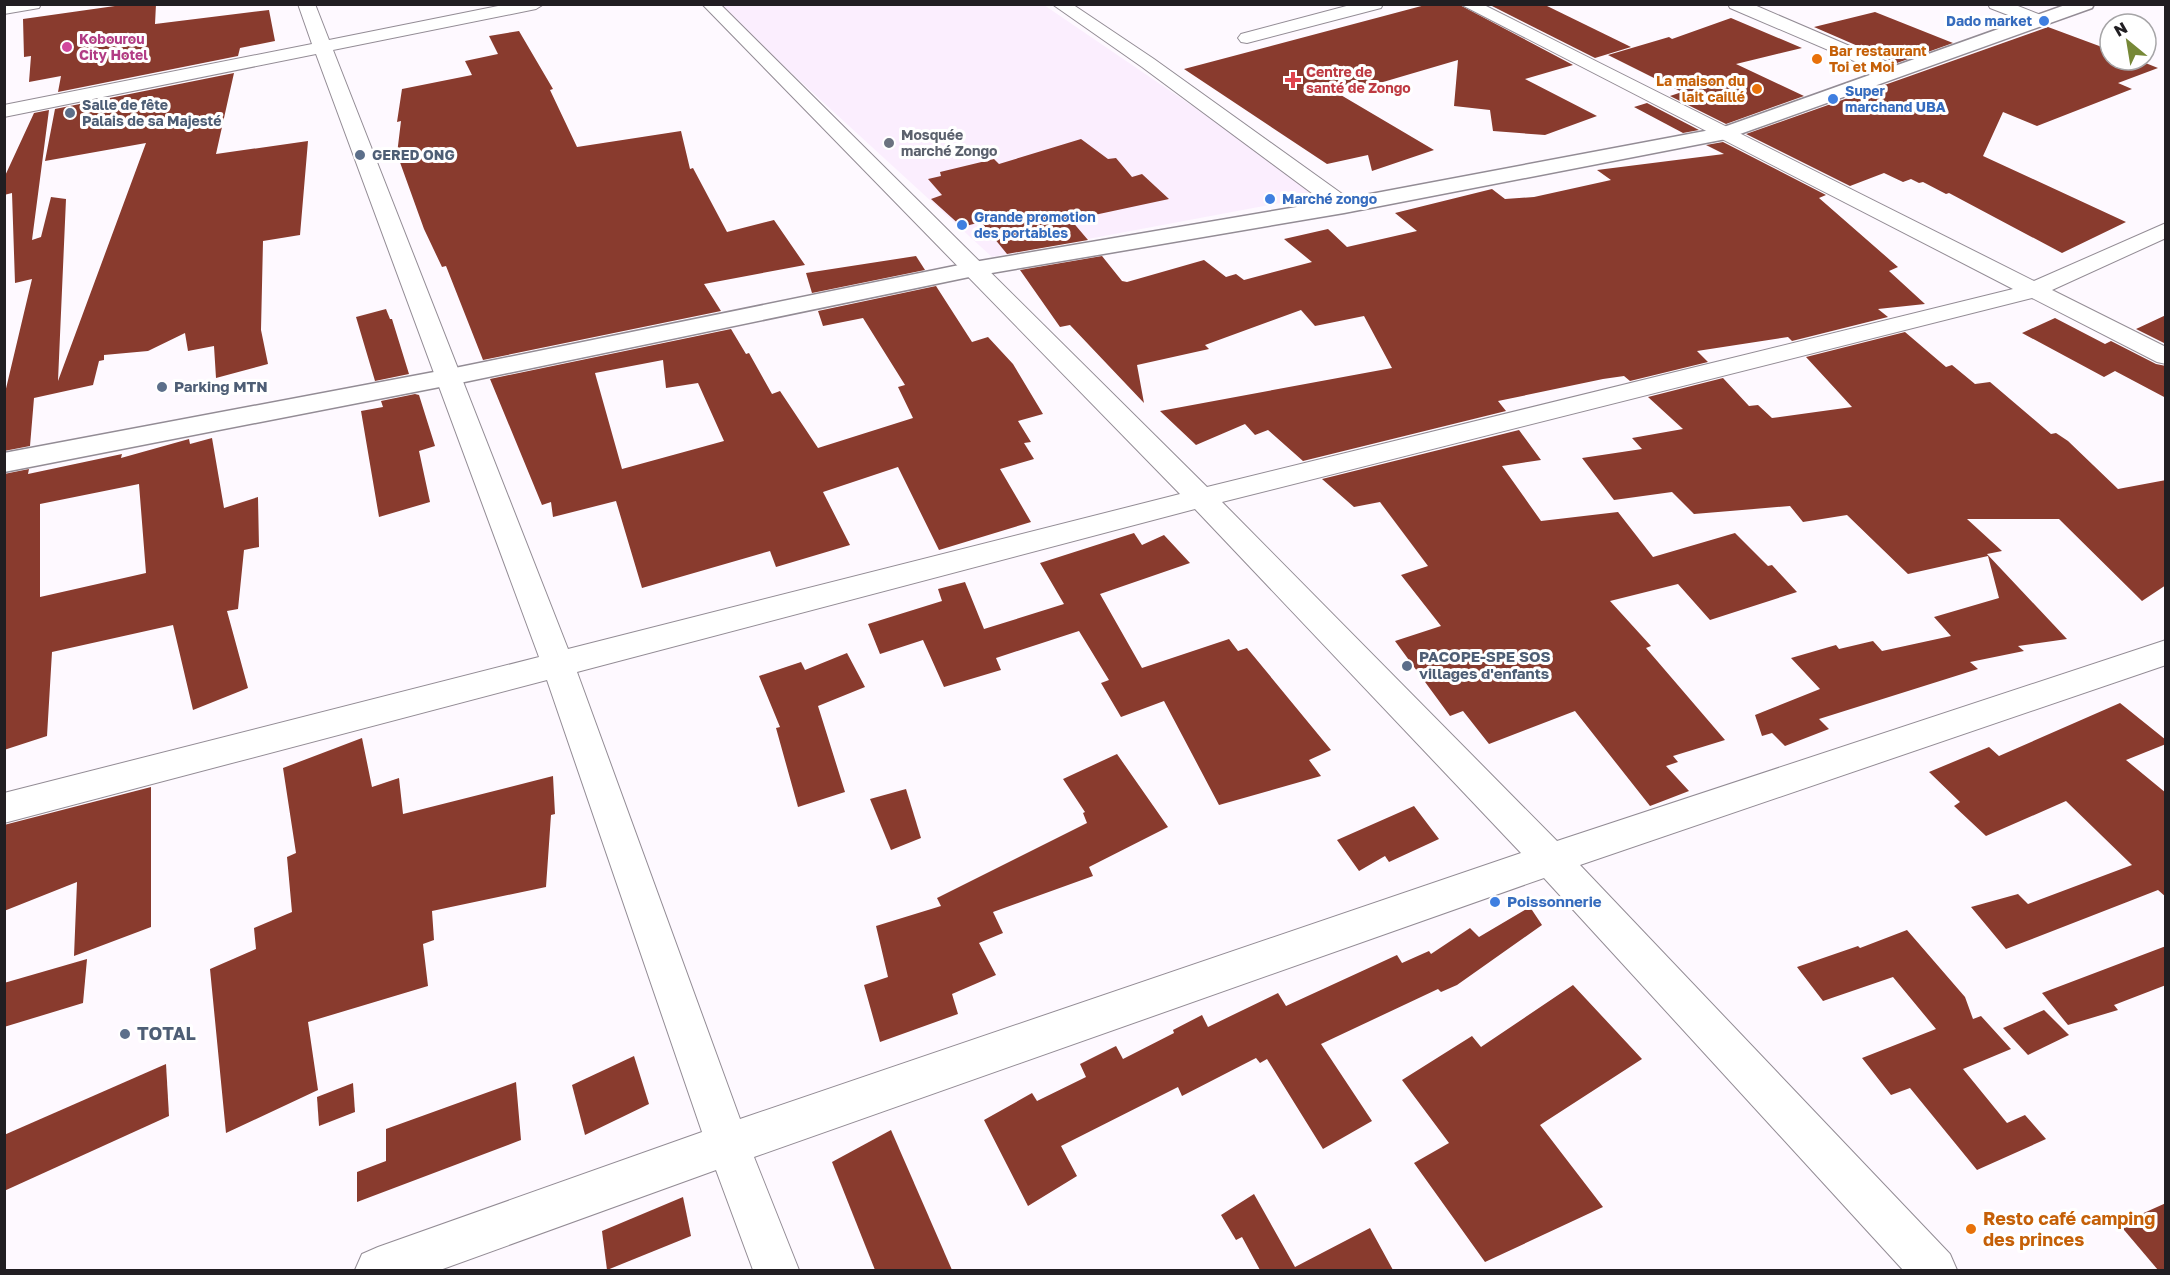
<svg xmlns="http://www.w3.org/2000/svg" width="2170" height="1275" font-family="'Golos Text',sans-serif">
<rect width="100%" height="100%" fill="#fef9ff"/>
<polygon fill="#fbeefe" points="717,5 1044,5 1323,195 992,257"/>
<g fill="#893b2e" fill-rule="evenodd">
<polygon points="129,4 156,4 155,24 269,10 275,41 240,48 238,56 58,92 61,76 29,82 31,56 24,57 23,19"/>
<polygon points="1429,4 1458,4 1573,65 1525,79 1597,116 1545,135 1493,131 1490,110 1454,106 1458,60 1349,92 1334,91 1434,150 1372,171 1368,155 1327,164 1184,69"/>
<polygon points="1488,4 1543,4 1631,47 1595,58"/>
<polygon points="1875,12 1953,43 1897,63 1814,27"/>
<polygon points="1731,18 1802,48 1736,64 1804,96 1726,124 1670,96 1682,92 1608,55 1669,37 1672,39"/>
<polygon points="2048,27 2110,50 2110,60 2138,60 2158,68 2118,83 2132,89 2037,126 2003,112 1983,156 2126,222 2062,253 1949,193 1946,194 1923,182 1919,183 1911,179 1903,182 1884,173 1850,186 1746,134"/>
<polygon points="519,31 553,89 550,90 577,147 681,131 690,169 693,168 727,232 774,220 805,265 704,284 721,311 483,360 446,266 442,267 424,229 397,154 401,121 397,122 402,89 472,75 465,61 498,54 489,36"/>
<polygon points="234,73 216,154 308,141 300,235 263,241 261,330 268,364 216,378 214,346 188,351 185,333 148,351 104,355 104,360 99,361 93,385 34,398 30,446 4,451 4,397 32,279 15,283 12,193 4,195 4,178 34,113 49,110 32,240 41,237 51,197 66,199 58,381 146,143 45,161 55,109"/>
<polygon points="1647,103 1699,130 1683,133 1634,107"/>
<polygon points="1081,139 1108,159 1116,158 1132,177 1142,174 1169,199 1071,220 1088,240 1007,254 981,222 962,227 931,199 942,195 928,179 941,176 940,172 994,159 999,164"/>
<polygon points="1723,142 1826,195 1819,198 1898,267 1889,271 1925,304 1878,309 1888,317 1792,341 1788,337 1697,351 1708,362 1630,381 1624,376 1603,379 1498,401 1506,411 1303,461 1268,430 1255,435 1245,424 1196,445 1160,411 1392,368 1364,316 1315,326 1301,310 1205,345 1209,349 1137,365 1144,403 1070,325 1060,327 1020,270 1102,256 1122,281 1127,282 1204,260 1226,277 1236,274 1244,280 1312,262 1284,239 1328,229 1347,247 1417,231 1395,213 1492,189 1505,199 1534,197 1611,180 1597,170 1724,154 1706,145"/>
<polygon points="916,256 925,270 812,293 806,273"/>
<path d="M936,286L972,342L988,337L1013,364L1043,414L1018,421L1031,442L1024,443L1034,459L1000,469L1031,522L939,550L898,467L823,492L850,545L776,567L770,551L642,588L616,501L553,517L551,502L542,505L490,379L731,329L746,354L749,353L772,394L780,391L818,448L913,418L898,387L905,385L863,318L823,326L818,311ZM663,360L666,388L698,383L724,441L622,469L595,373Z"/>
<polygon points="386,309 390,319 392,319 409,374 375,381 356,317"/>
<polygon points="2166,315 2166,344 2136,329"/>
<polygon points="2055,318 2105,344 2111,341 2156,364 2166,366 2166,398 2115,371 2104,377 2022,333"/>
<polygon points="1905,332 1946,367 1952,365 1975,384 1990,382 2051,434 2056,433 2068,441 2118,489 2166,480 2166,585 2142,601 2059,519 1967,519 2002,551 1987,554 2067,639 2018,646 2024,651 1970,662 1978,669 1819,719 1829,729 1785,746 1772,733 1762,736 1755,715 1820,689 1791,658 1836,645 1839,649 1873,641 1882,651 1951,636 1934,617 1999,598 1988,556 1908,574 1847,515 1803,522 1790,506 1694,514 1672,492 1614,500 1582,458 1642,449 1632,438 1683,429 1648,397 1723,378 1749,406 1758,405 1772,418 1852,407 1806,357"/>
<polygon points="415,394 419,395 435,446 419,451 430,502 379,517 361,411 383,407 381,401"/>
<polygon points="1519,430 1541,460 1502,466 1541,521 1618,512 1653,557 1735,533 1768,566 1772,565 1797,592 1710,620 1678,584 1610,601 1651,646 1646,648 1725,740 1673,756 1678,762 1666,766 1689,791 1650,806 1575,711 1489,744 1463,711 1450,716 1395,641 1441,626 1401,575 1428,566 1380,502 1354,507 1322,479"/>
<path d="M212,438L224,508L258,497L259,547L244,550L238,609L227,611L248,688L193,710L173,625L52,652L47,736L4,750V474L29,469L28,474L122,454L121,458L189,439L190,444ZM139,484L146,573L40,597V504Z"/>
<polygon points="1134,533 1142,545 1164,535 1190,563 1100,594 1142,668 1229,639 1238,651 1247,648 1331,750 1309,760 1321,776 1219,805 1164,701 1121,717 1101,683 1109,680 1079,631 996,658 1001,670 944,687 923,640 880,654 868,624 942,601 938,589 965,582 984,629 1064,604 1040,563"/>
<polygon points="847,653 865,687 818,706 845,792 798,807 776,728 780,727 759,676 801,662 805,670"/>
<polygon points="2120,703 2166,740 2166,744 2126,760 2166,793 2166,897 2158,890 2006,949 1971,907 2018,894 2028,904 2132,865 2066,801 1986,836 1954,806 1960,802 1929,772 1989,747 1999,756"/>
<polygon points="362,738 372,787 399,778 403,814 553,776 555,814 551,815 546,887 432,911 434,940 423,944 428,986 308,1022 318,1090 226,1133 210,969 256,949 254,928 292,912 287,857 296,853 283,768"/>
<polygon points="1117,754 1168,827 1089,867 1093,876 993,912 1003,933 979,943 996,975 952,994 958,1014 880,1042 864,985 888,977 876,926 941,906 937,898 1087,823 1083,813 1085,812 1063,779"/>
<polygon points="151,787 151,927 74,956 77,882 4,911 4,825"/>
<polygon points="906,789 921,838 891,850 870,799"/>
<polygon points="1414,806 1439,839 1389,862 1385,856 1359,871 1337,840"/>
<polygon points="1530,907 1542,925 1457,985 1441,992 1438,989 1321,1044 1372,1121 1323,1149 1267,1059 1260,1063 1256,1058 1182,1096 1178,1087 1061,1146 1077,1176 1028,1206 984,1120 1032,1093 1037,1101 1086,1077 1080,1064 1116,1046 1123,1059 1174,1033 1173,1030 1202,1015 1208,1027 1278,993 1286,1006 1397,955 1402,963 1429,951 1431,954 1470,928 1479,937"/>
<polygon points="1907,930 1965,997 1973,1019 1981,1016 2011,1049 1963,1069 2007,1123 2025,1115 2046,1139 1977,1170 1910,1088 1891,1095 1862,1058 1936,1029 1893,977 1823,1001 1797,967 1858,946 1860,948"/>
<polygon points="2166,946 2166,985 2114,1005 2118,1010 2068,1025 2042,993"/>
<polygon points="87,959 83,1003 4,1027 4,983"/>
<polygon points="1573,985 1642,1059 1540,1125 1603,1207 1485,1262 1414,1163 1449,1143 1402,1080 1472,1036 1481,1047"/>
<polygon points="2044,1010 2069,1035 2028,1055 2003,1028"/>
<polygon points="634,1056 649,1104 585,1135 572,1085"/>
<polygon points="166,1064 169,1116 4,1191 4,1135"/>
<polygon points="516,1082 521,1140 357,1202 357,1172 386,1161 386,1129"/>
<polygon points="353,1083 355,1112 319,1126 317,1097"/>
<polygon points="891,1130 952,1270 875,1270 832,1162"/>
<polygon points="1254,1194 1295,1267 1370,1228 1393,1270 1260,1270 1242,1237 1236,1240 1221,1215"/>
<polygon points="683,1197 691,1236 607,1270 602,1231"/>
<polygon points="2166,1203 2166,1270 2158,1270 2119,1224"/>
</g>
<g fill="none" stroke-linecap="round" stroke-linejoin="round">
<g stroke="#938c95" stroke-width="2">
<g id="minor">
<polygon points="4,4 41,4 39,8 4,14"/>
<path d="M298,4H315L329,40L508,4H544L536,9L333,50L568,649L1180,494L702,4H720L1207,487L2013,289L1460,4H1482L2034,281L2166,223V238L2052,290L2166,347V364L2157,362L2032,298L1222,502L1557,841L2166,640V665L1580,865L1950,1254L1957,1270H1903L1544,878L754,1157L799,1270H753L716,1170L440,1270H355L362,1254L378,1247L702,1132L547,680L4,823V793L539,657L316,54L4,117V105L312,44ZM1195,509L1521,853L740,1119L577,672Z"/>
<polygon points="1052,4 1072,4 1154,59 1352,201 1355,206 1352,211 1344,212 1336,211 1142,67"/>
<polygon points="1354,4 1383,4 1381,8 1247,43 1241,42 1238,38 1241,34"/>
<polygon points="1728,4 1752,4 1901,68 1904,72 1901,76 1889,76 1730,8"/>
<polygon points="1988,4 2013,4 2046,17 2049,21 2046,25 2034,25 1990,8"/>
</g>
</g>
<g stroke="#938c95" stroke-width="3">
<polygon id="tertiary" points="2068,4 2094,4 2092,8 1726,139 1344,213 974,276 450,385 4,472 4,453 450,369 974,262 1344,199 1721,128"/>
</g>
<use href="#minor" fill="#fff" fill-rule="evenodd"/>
<use href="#tertiary" fill="#fff" fill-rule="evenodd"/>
</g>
<g fill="#3f7fe0" stroke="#fff" stroke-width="2">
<circle cx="2044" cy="21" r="6"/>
<circle cx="1833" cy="99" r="6"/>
<circle cx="1270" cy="199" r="6"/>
<circle cx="962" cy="225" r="6"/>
<circle cx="1495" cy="902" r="6"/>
</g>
<circle fill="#d1479c" stroke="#fff" stroke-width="2" cx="67" cy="47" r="6"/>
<g fill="#e8710a" stroke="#fff" stroke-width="2">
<circle cx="1817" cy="59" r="6"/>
<circle cx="1757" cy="89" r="6"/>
<circle cx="1971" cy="1229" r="6"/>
</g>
<path fill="#e0444e" stroke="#fff" stroke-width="2" d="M1290 71h6v6h6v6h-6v6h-6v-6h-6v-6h6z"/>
<g fill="#5c6f8a" stroke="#fff" stroke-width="2">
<circle cx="70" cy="113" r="6"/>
<circle cx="360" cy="155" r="6"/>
<circle cx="162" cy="387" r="6"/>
<circle cx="1407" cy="666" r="6"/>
<circle cx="125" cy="1034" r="6"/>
</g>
<circle fill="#6b7280" stroke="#fff" stroke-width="2" cx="889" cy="143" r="6"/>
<g text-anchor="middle" stroke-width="6" stroke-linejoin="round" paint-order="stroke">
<g font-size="14" font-weight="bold" fill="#366cbe" stroke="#fff" text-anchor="start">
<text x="2032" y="26" text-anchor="end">Dado market</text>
<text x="1845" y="96">Super<tspan x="1845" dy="16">marchand UBA</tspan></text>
<text x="1282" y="204">Marché zongo</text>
<text x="974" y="222">Grande promotion<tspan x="974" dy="16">des portables</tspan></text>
</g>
<g font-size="14" font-weight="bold" fill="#b23c85" stroke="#fff" text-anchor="start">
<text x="79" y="44">Kobourou<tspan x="79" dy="16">City Hotel</tspan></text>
</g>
<g font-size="14" font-weight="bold" fill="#c56008" stroke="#fff" text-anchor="start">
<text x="1829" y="56">Bar restaurant<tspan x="1829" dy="16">Toi et Moi</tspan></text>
<text x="1745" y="86" text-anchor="end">La maison du<tspan x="1745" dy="16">lait caillé</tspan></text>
</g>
<g font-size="14" font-weight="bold" fill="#be3a42" stroke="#fff" text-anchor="start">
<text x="1306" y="77">Centre de<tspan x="1306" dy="16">santé de Zongo</tspan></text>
</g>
<g font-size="14" font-weight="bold" fill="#4e5e75" stroke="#fff" text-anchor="start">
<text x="82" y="110">Salle de fête<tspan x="82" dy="16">Palais de sa Majesté</tspan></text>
<text x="372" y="160">GERED ONG</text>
</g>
<g font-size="14" font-weight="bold" fill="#5b616d" stroke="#fff" text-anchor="start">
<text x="901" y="140">Mosquée<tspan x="901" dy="16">marché Zongo</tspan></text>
</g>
<g font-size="15" font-weight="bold" fill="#4e5e75" stroke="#fff" text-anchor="start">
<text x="174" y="392">Parking MTN</text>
<text x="1419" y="662">PACOPE-SPE SOS<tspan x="1419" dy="17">villages d'enfants</tspan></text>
</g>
<g font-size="15" font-weight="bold" fill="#366cbe" stroke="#fff" text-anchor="start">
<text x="1507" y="907">Poissonnerie</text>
</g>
<g font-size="18" font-weight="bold" fill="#4e5e75" stroke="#fff" text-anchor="start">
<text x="137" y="1040">TOTAL</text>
</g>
<g font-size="18" font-weight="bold" fill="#c56008" stroke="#fff" text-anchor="start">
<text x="1983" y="1225">Resto café camping<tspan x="1983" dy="21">des princes</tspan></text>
</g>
</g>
<rect width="2170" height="1275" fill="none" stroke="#211e22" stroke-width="12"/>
<g transform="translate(2128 42) rotate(330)"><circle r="28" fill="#ffffff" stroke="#a6a5a7" stroke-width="1.5"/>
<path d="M0-4.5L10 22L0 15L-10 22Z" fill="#768837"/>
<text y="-9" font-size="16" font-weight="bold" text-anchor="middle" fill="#211e22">N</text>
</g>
</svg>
